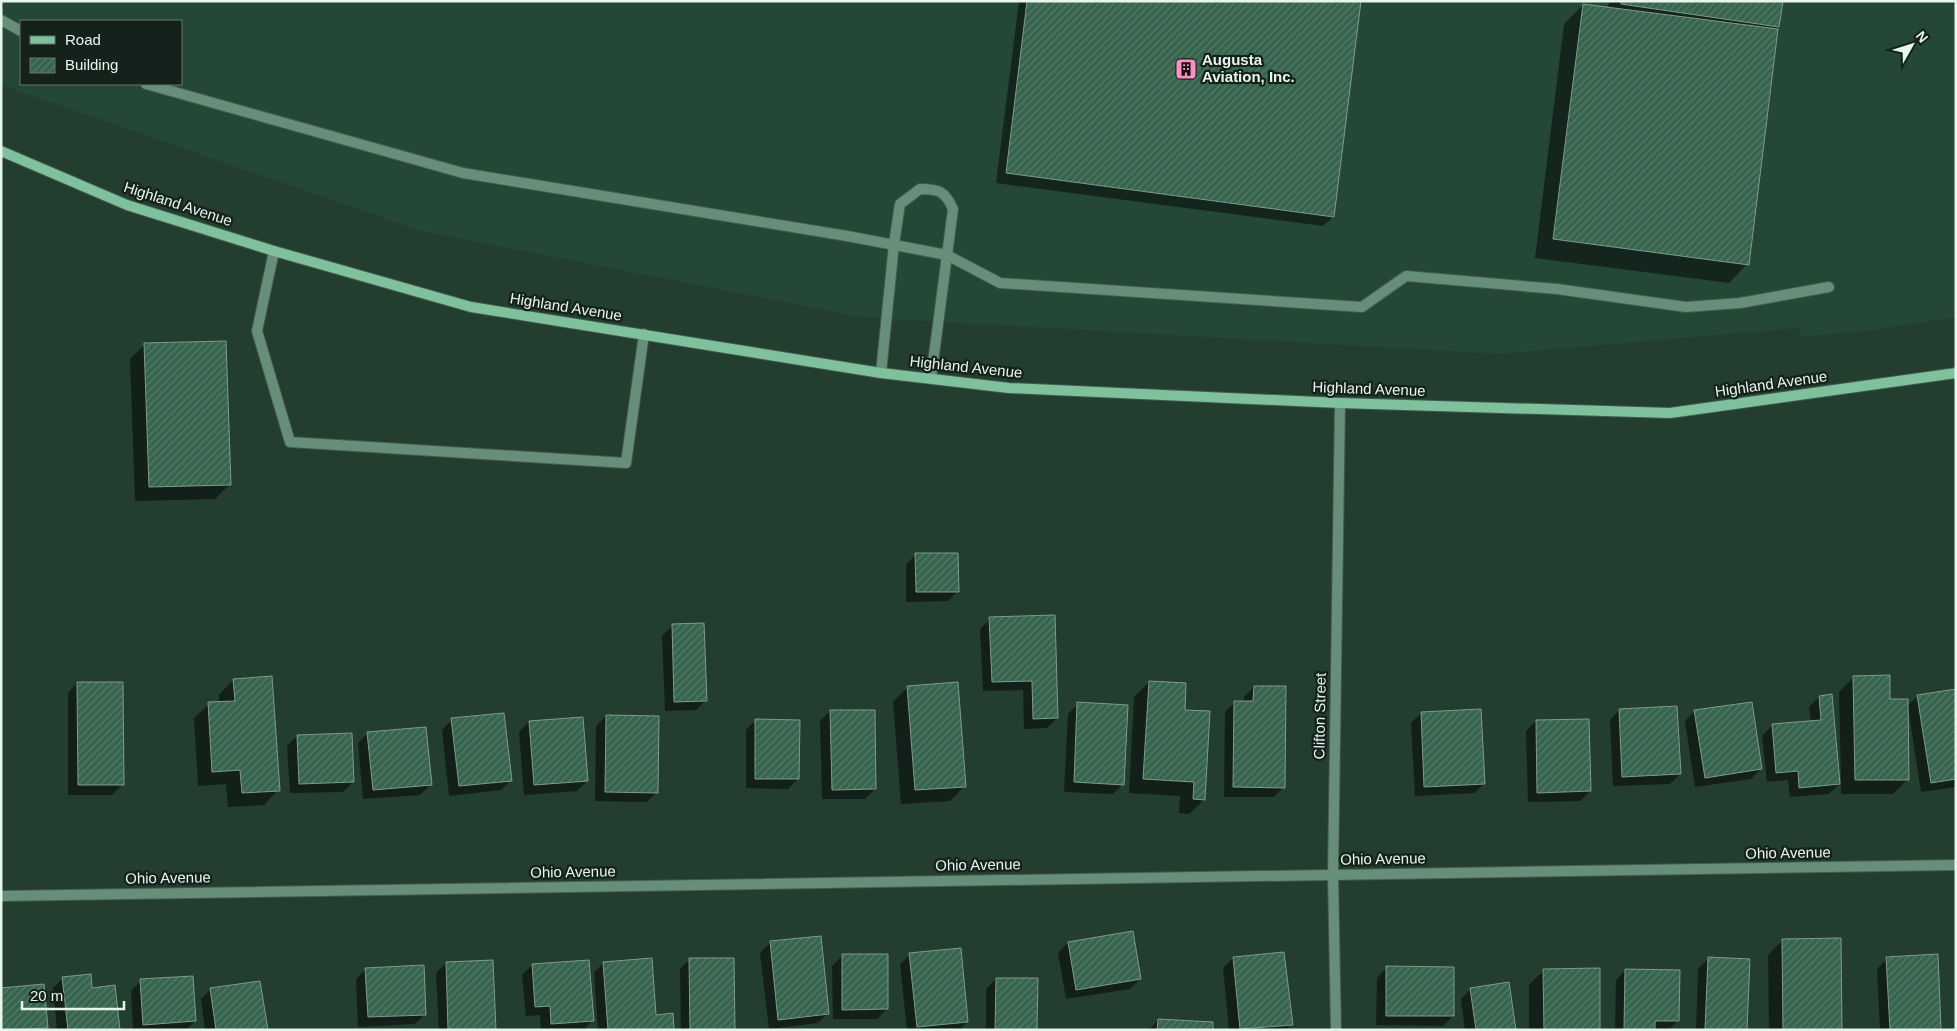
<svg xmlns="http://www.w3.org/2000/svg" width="1957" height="1031" font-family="Helvetica,sans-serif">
<defs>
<pattern id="building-hatch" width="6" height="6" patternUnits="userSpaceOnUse" patternTransform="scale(1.25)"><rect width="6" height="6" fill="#37644d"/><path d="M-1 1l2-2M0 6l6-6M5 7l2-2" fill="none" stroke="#547b67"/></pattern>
</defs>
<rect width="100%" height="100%" fill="#233d2f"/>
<path fill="#254735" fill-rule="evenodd" d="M1,1H1956V317L1875,330L1800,337L1799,328L1499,354L859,317L418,230L1,85ZM21,21H181V84H21Z"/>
<g fill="#0007">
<polygon points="1019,1 1360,1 1333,217 1323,226 996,183"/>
<polygon points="1609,1 1782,1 1778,27 1775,30 1747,264 1729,283 1535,258 1564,24 1583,5 1608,8"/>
<polygon points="145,344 230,484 215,499 135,501 130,359"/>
<polygon points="915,555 958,591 948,601 906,602 906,565"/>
<polygon points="1054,617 1057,718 1047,728 1024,729 1023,690 983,691 980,629 990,619"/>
<polygon points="672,626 706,700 696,710 665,711 662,636"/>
<polygon points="1854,677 1889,701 1906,707 1918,696 1956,690 1956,787 1921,792 1908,707 1906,707 1908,779 1893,794 1841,794 1841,782 1829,794 1790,797 1788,780 1767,782 1762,736 1772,726 1811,722 1809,707 1819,697 1838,781 1841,781 1839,692"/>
<polygon points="233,680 278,790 264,805 228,807 226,784 198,786 194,718 209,704 219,703 219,695"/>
<polygon points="1149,682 1183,711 1204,800 1189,814 1179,813 1180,796 1129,793 1134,697"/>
<polygon points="77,683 122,785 112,795 68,795 68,693"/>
<polygon points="908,687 965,786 950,801 901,804 893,702"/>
<polygon points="1254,687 1284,787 1274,797 1224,797 1225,712 1235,702 1244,702 1244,697"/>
<polygon points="1078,704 1123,784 1113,794 1064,792 1068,714"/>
<polygon points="1619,710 1680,774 1670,784 1613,786 1610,720"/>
<polygon points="830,711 875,789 865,799 822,799 820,721"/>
<polygon points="1695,711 1761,769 1751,779 1695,787 1685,721"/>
<polygon points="1421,713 1484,784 1474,793 1415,796 1411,723"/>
<polygon points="606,716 657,792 647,802 595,801 596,726"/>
<polygon points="452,720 511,780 501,790 449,796 442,730"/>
<polygon points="756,720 798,779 788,789 746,788 746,730"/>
<polygon points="1536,721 1590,791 1580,801 1528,802 1526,731"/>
<polygon points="529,722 587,781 577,791 524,795 519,732"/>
<polygon points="368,733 430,785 420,795 363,799 358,743"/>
<polygon points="297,736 353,782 343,792 290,793 287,746"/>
<polygon points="1132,933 1140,979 1130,989 1066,999 1058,953 1068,943"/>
<polygon points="1783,940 1840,1030 1769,1030 1768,955"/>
<polygon points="770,943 828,1013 818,1023 769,1029 760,953"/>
<polygon points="910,955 967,1022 959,1030 907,1030 900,964"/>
<polygon points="842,956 887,1009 877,1019 833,1019 832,966"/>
<polygon points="1233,958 1292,1024 1286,1030 1229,1030 1223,968"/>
<polygon points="690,959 734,1030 681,1030 680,969"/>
<polygon points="1708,959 1746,1030 1696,1030 1698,969"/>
<polygon points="1887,959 1940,1030 1880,1030 1877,969"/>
<polygon points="446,963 495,1030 439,1030 436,973"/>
<polygon points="603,963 655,1016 673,1030 598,1030 594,973"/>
<polygon points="532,965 593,1020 583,1030 541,1030 540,1015 526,1016 522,975"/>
<polygon points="1386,968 1453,1016 1443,1026 1376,1025 1377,978"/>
<polygon points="366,969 425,1014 415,1024 358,1027 356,979"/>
<polygon points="1544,970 1599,1030 1529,1030 1529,985"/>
<polygon points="1626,970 1678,1020 1669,1030 1615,1030 1616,980"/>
<polygon points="63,978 91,989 118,1030 57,1030 53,988"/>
<polygon points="996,979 1036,1030 986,1030 986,989"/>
<polygon points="141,981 195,1021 186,1030 133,1030 131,991"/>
<polygon points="211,989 267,1030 205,1030 201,999"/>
<polygon points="1471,989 1515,1030 1465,1030 1461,999"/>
<polygon points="1158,1020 1212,1030 1149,1030"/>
<polygon points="47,1028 45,1030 1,1030"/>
</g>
<g fill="url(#building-hatch)" stroke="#7f9b8b">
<polygon points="1027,1 1361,1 1334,217 1006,173"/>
<polygon points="1621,1 1783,1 1779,27 1621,4"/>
<polygon points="1583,4 1778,29 1749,265 1553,239"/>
<polygon points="226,341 231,485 149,487 144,343"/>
<polygon points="915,553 958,553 959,592 916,592"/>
<polygon points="1055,615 1058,718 1033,719 1032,681 992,682 989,617"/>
<polygon points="704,623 707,701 674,702 672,624"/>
<polygon points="1890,675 1890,699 1908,699 1909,780 1855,780 1853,676"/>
<polygon points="272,676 280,791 242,793 240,770 212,772 208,702 235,701 233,679"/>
<polygon points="1149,681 1186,683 1185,710 1210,711 1205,800 1193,799 1194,782 1143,779"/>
<polygon points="77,682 123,682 124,785 78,785"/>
<polygon points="958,682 966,787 915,790 907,686"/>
<polygon points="1254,686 1286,686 1285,788 1233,787 1234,701 1253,701"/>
<polygon points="1956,689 1956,779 1931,783 1917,695"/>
<polygon points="1832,694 1840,784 1799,788 1798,771 1776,773 1772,724 1821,720 1819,696"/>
<polygon points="1077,702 1128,705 1124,785 1074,782"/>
<polygon points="1752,702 1762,769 1705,778 1694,710"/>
<polygon points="1677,706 1681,774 1622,777 1619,709"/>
<polygon points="1481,709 1485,784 1424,787 1421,712"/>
<polygon points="830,710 875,710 876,789 832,790"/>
<polygon points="504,713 512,781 459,786 451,718"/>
<polygon points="606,715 659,716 658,793 605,792"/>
<polygon points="583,717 588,781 534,785 529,721"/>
<polygon points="755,719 800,720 799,779 755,779"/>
<polygon points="1589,719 1591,791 1537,793 1536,720"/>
<polygon points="426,727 432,785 373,790 367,732"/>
<polygon points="352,733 354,782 299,784 297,735"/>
<polygon points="1133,931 1141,979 1076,990 1068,942"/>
<polygon points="821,936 829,1014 778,1020 770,941"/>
<polygon points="1841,938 1842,1030 1783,1030 1782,939"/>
<polygon points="961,948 968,1022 917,1027 909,953"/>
<polygon points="1284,952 1293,1025 1240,1029 1233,957"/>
<polygon points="842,954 888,954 888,1009 842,1010"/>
<polygon points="1938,954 1941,1030 1890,1030 1886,957"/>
<polygon points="1708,957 1750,959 1747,1030 1705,1030"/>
<polygon points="652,958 656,1015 673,1013 674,1030 608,1030 603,962"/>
<polygon points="689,958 734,958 735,1030 690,1030"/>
<polygon points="493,960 496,1030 448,1030 446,962"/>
<polygon points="589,960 594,1021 551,1024 550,1006 535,1007 532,964"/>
<polygon points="424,965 426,1015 368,1017 365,968"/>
<polygon points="1386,966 1454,967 1454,1016 1386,1016"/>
<polygon points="1600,968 1600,1030 1544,1030 1543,969"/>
<polygon points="1625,969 1680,970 1679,1021 1655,1021 1655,1030 1624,1030"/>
<polygon points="91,974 92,988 115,985 120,1030 68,1030 62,977"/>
<polygon points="193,976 196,1021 143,1025 140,979"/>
<polygon points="996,978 1038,978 1037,1030 995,1030"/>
<polygon points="260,981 268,1030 216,1030 210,988"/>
<polygon points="1509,982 1516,1030 1476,1030 1470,988"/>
<polygon points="44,984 48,1028 1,1030 1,988"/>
<polygon points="1158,1019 1213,1022 1213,1030 1157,1030"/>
</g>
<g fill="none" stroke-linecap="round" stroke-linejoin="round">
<g stroke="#425b4d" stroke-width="12">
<g id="service">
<polyline points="1,20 21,31"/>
<polyline points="146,84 463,173 847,236 947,255 1000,283 1362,307 1406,276 1557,289 1686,307 1740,303 1829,287"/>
<polyline points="274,251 257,331 290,442 626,463 644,334"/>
<path d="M881,373L894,244L900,204L920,189C939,189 945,191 953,209L931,378"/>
</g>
</g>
<g stroke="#425b4d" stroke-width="12">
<g id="minor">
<polyline points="1,896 1956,865"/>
<polyline points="1336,1030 1333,875 1340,403"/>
</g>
</g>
<g stroke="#425b4d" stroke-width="12">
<polyline id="secondary" points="1,151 127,205 274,251 471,307 881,373 1009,388 1340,403 1670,413 1956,373"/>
</g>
<use href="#service" stroke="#668e78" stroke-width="10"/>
<use href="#minor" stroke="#668e78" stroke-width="10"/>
<use href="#secondary" stroke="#7fc09d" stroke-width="10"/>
</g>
<defs>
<g id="building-square" transform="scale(1.125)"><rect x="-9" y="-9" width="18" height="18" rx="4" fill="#fc8fc2" stroke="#15211b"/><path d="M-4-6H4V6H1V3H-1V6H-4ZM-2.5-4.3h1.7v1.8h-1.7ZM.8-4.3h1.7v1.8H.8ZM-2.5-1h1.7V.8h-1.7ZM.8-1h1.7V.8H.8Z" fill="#111"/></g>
</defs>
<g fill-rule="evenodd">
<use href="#building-square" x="1186" y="69"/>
</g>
<g text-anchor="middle" stroke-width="4.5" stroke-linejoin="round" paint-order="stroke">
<g font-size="15" font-weight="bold" fill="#e6f6ed" stroke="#15211b" text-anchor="start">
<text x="1202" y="65">Augusta<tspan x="1202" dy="17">Aviation, Inc.</tspan></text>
</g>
<g font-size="15" fill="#e6f6ed" stroke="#15211b">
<text transform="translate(178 204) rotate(18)" y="5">Highland Avenue</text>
<text transform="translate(566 307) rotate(9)" y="5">Highland Avenue</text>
<text transform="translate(966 367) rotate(6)" y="5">Highland Avenue</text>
<text transform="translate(1771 384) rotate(-8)" y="5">Highland Avenue</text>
<text transform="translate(1369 389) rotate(2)" y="5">Highland Avenue</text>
<text transform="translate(1320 716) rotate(-89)" y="5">Clifton Street</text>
<text transform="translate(1788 853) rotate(-1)" y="5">Ohio Avenue</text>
<text transform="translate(1383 859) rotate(-1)" y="5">Ohio Avenue</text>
<text transform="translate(978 865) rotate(-1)" y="5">Ohio Avenue</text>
<text transform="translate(573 872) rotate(-1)" y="5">Ohio Avenue</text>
<text transform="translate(168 878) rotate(-1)" y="5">Ohio Avenue</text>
</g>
</g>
<rect width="1957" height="1031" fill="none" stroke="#e6f6ed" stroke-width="5"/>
<rect x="20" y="20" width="162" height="65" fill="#15211b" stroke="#69766f"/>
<rect x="30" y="36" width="25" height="8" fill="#7fc09d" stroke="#69766f"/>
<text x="65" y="45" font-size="15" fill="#e6f6ed">Road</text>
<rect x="30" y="58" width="25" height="15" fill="url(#building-hatch)" stroke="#69766f"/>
<text x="65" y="70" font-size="15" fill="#e6f6ed">Building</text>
<g transform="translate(1912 45) rotate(51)" stroke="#15211b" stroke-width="4" paint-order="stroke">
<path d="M0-4L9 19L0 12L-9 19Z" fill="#e6f6ed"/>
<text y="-8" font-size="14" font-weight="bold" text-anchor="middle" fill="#e6f6ed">N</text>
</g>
<path d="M22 1001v8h102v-8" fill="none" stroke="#e6f6ed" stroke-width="2.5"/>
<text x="30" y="1001" font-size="15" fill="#e6f6ed" stroke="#15211b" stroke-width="4" paint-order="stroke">20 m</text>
</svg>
